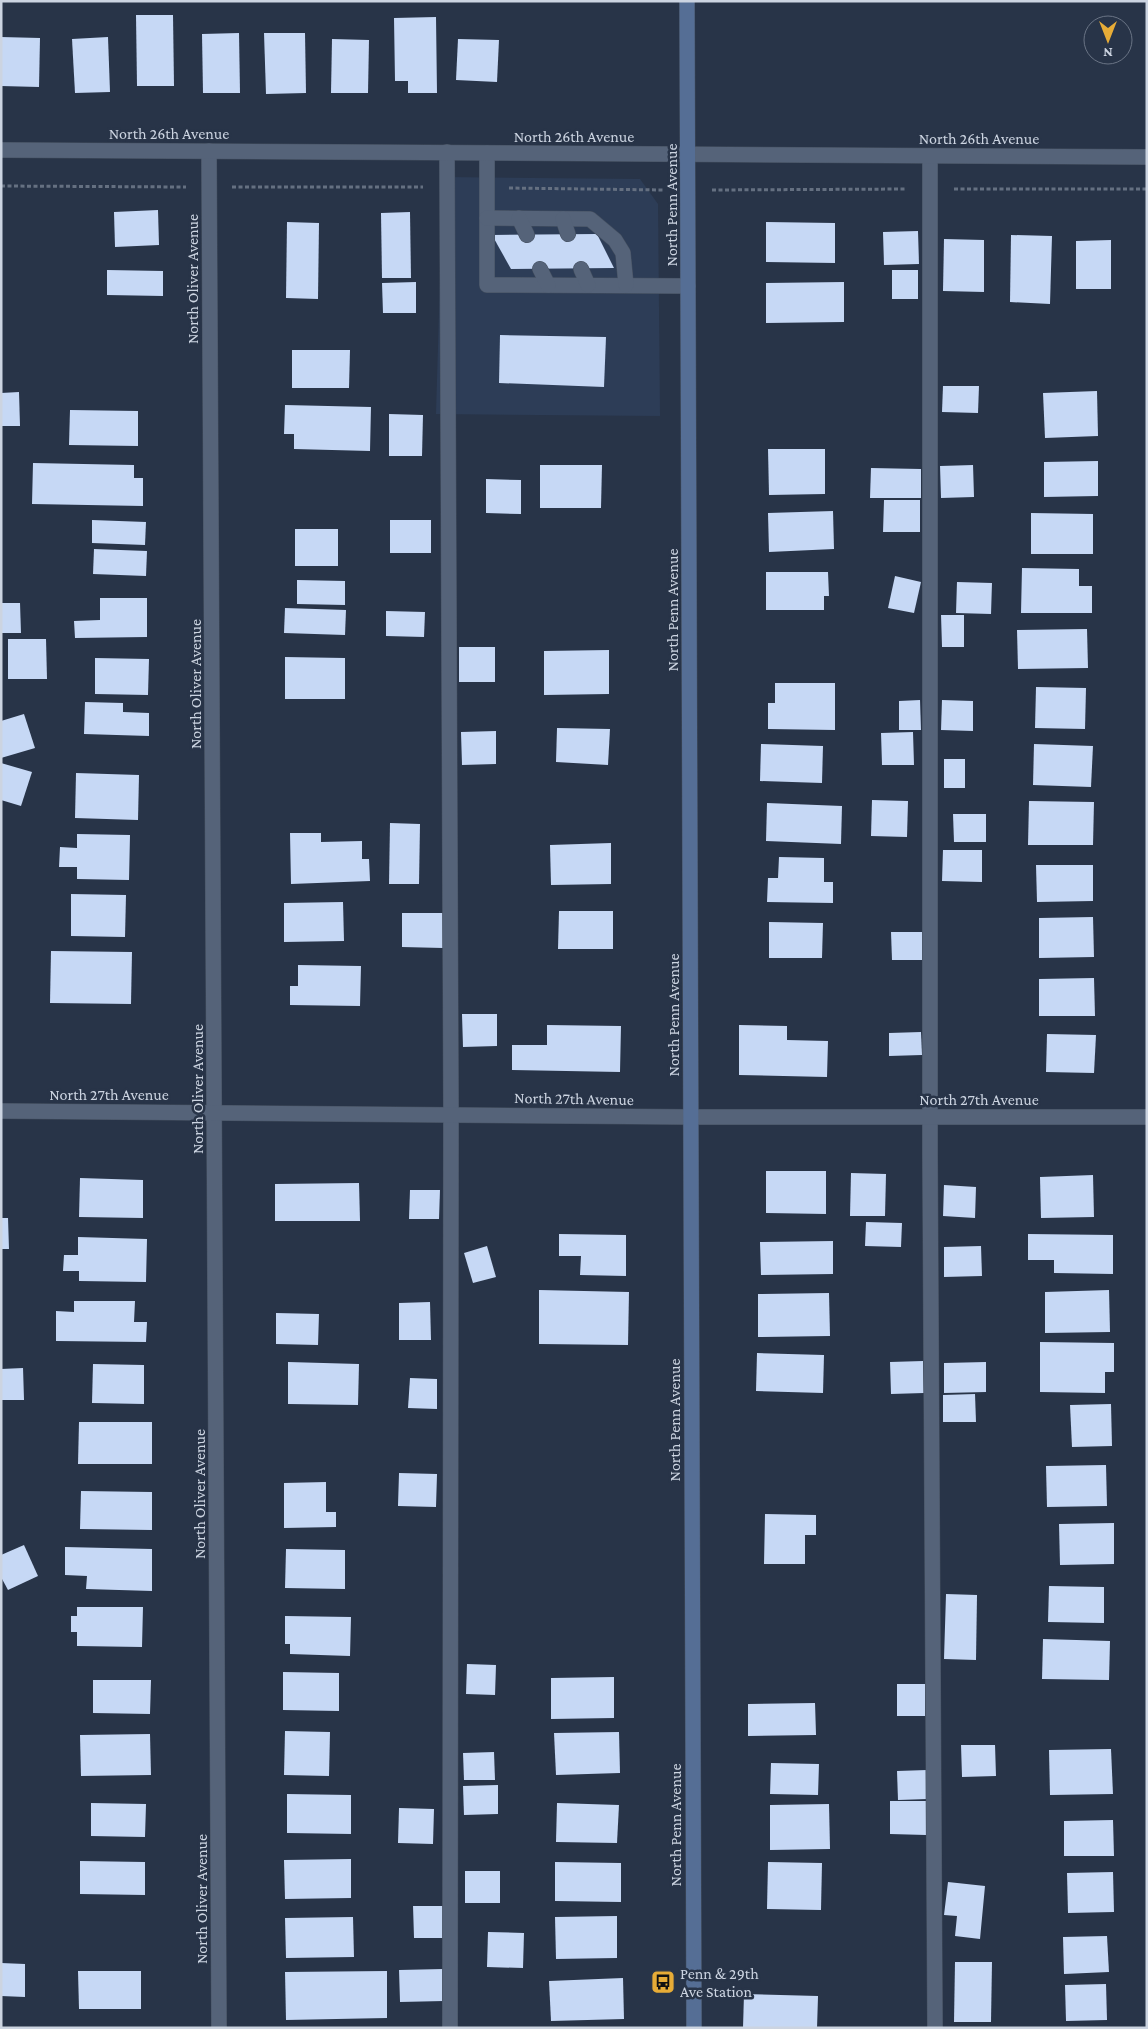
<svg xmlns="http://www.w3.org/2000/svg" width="1148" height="2029" font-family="'Crimson Pro',serif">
<rect width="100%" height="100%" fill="#283448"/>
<polygon fill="#2d3d57" points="443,177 640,179 658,204 660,416 436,414"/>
<g fill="#c6d8f5">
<polygon points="136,15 173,15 174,86 137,86"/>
<polygon points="436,17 437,93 408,93 408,81 395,81 394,18"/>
<polygon points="239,33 240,93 203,93 202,34"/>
<polygon points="264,33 305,33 306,93 266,94"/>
<polygon points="1,37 40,38 39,87 1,86"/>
<polygon points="108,37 110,92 75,93 72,39"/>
<polygon points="332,39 369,40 368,93 331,93"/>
<polygon points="458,39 499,40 497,82 456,80"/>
<polygon points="158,210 159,245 115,247 114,212"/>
<polygon points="410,212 411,278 382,278 381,213"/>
<polygon points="287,222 319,223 318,299 286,298"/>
<polygon points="766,222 835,223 835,263 766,262"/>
<polygon points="918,231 919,264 884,265 883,232"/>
<polygon points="597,234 614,268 511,269 492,235"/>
<polygon points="1011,235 1052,236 1050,304 1010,302"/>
<polygon points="944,239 984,240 984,292 943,291"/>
<polygon points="1111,240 1111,289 1076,289 1076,241"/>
<polygon points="107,270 163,271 163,296 107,295"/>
<rect x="892" y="270" width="26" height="29"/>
<polygon points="416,282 416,313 383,313 382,283"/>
<polygon points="844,282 844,322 766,323 766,283"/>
<polygon points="500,335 606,337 604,387 499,383"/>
<polygon points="292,350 350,350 349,388 292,388"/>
<polygon points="943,386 979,386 978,413 942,412"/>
<polygon points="1097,391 1098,436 1045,438 1043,393"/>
<polygon points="19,392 20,426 1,426 1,393"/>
<polygon points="285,405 371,407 370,451 294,449 294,434 284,434"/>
<polygon points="70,410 138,411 138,446 69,445"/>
<polygon points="389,414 423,415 422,456 389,456"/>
<polygon points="768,449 825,449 825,494 769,495"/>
<polygon points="1098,461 1098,496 1044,497 1044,462"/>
<polygon points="33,463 134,465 134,478 143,478 143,506 32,504"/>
<polygon points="540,465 602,465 601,508 540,508"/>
<polygon points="973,465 974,497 941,498 940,466"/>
<polygon points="871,468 921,469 921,498 870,498"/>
<polygon points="486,479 521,480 521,514 486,513"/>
<polygon points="884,500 920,500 920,532 883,532"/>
<polygon points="833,511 834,549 769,552 768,513"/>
<polygon points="1031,513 1093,514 1093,554 1031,554"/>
<polygon points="92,520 146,522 145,545 92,543"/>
<rect x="390" y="520" width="41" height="33"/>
<rect x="295" y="529" width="43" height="37"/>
<polygon points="94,549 147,551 146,576 93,574"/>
<polygon points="1022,568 1079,569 1079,586 1092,586 1092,613 1021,613"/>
<polygon points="766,572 828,572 829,596 824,596 824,610 766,610"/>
<polygon points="895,576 921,582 914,613 888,608"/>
<polygon points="297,580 345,581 345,605 297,604"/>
<polygon points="957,582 992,583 991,614 956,613"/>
<polygon points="100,598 147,598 147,637 75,638 74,621 100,620"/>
<polygon points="1,603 20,603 21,633 1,633"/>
<polygon points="285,608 346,610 345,635 284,633"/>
<polygon points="386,611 425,612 424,637 386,636"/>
<polygon points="941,615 964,615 964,647 942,647"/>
<polygon points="1087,629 1088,668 1018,669 1017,630"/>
<polygon points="8,639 46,639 47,679 8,679"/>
<rect x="459" y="647" width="36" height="35"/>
<polygon points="609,650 609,694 544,695 544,651"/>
<polygon points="285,657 345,658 345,699 285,699"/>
<polygon points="95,658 149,659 148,695 95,694"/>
<polygon points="775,683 835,683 835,730 768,729 768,703 775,703"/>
<polygon points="1036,687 1086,688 1085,729 1035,728"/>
<polygon points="920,700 921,730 899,730 899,701"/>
<polygon points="942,700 973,701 973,731 941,730"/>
<polygon points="85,702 123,703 123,712 149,713 149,736 84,734"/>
<polygon points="24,714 35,748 1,758 1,721"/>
<polygon points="557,728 610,729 608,765 556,762"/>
<polygon points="496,731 496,764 462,765 461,732"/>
<polygon points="913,732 914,765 882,765 881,733"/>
<polygon points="761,744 823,746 822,783 760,781"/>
<polygon points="1034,744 1093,746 1091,787 1033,785"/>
<rect x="944" y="759" width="21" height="29"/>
<polygon points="1,763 32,772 21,806 1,800"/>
<polygon points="76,773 139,775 138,820 75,818"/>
<polygon points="872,800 908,801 907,837 871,836"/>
<polygon points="1029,801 1094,802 1093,845 1028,845"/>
<polygon points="767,803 842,806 841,844 766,841"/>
<polygon points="953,814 986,814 986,842 954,842"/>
<polygon points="390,823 420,824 419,884 389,884"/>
<polygon points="290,833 321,833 321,842 362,841 362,859 369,859 370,881 291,884"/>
<polygon points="77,834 130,835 129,880 77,879 77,867 59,867 60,847 77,848"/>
<polygon points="611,843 611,884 551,885 550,845"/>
<polygon points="943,850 982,850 982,882 942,881"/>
<polygon points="779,857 824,858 824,882 833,882 833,903 767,902 768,878 778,878"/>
<polygon points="1036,865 1093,865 1093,901 1037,902"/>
<polygon points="71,894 126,895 125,937 71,936"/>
<polygon points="343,902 344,941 284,942 284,903"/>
<polygon points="559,911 613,911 613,949 558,949"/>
<polygon points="402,913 443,913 443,948 402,947"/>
<polygon points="1093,917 1094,957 1039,958 1039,918"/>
<polygon points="769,922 823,923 822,958 769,958"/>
<polygon points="891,932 922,932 923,960 892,960"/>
<polygon points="51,951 132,952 131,1004 50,1003"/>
<polygon points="298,965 361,966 360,1006 290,1005 290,986 298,986"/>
<polygon points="1094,978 1095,1016 1039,1016 1039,979"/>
<polygon points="462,1014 497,1014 497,1046 463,1047"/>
<polygon points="547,1025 621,1026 620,1072 512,1070 512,1045 547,1045"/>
<polygon points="739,1025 787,1026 787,1040 828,1041 827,1077 739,1075"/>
<polygon points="921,1032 922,1055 889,1056 889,1033"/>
<polygon points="1047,1034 1096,1035 1094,1073 1046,1072"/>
<polygon points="766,1171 826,1171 826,1214 766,1213"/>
<polygon points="851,1173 886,1174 885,1216 850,1216"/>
<polygon points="1093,1175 1094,1217 1041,1218 1040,1177"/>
<polygon points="80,1178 143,1180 143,1218 79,1217"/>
<polygon points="359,1183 360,1221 275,1221 275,1184"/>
<polygon points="944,1185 976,1187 975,1218 943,1216"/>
<polygon points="410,1190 440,1190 439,1219 409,1219"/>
<polygon points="1,1218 8,1218 9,1249 1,1249"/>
<polygon points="866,1222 902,1223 901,1247 865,1246"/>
<polygon points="559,1234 626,1235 626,1276 580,1275 581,1256 559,1256"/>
<polygon points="1028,1234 1113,1235 1113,1274 1054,1273 1054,1260 1028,1260"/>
<polygon points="78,1237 147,1239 146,1282 79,1281 79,1271 63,1271 64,1255 78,1255"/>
<polygon points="833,1241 833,1274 761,1275 760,1242"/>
<polygon points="487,1246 496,1277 473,1283 464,1253"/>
<polygon points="981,1246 982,1276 944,1277 944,1247"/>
<polygon points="539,1290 629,1292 628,1345 539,1344"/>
<polygon points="1109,1290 1110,1332 1045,1333 1045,1292"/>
<polygon points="829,1293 830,1336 758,1337 758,1294"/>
<polygon points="74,1301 135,1301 134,1322 147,1322 146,1342 56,1341 56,1311 74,1312"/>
<polygon points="430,1302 431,1340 399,1340 399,1303"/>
<polygon points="276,1313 319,1314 318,1345 276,1344"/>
<polygon points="1040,1342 1114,1343 1114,1372 1105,1372 1105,1393 1040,1392"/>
<polygon points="757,1353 824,1355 823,1393 756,1391"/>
<polygon points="923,1361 924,1393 891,1394 890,1362"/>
<polygon points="288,1362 359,1364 358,1405 288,1404"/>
<polygon points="986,1362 986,1392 944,1393 944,1363"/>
<polygon points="93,1364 144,1365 144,1404 92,1403"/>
<polygon points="23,1368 24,1400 1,1400 1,1369"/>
<polygon points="410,1378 437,1379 437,1409 408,1408"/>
<polygon points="975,1394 976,1422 943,1422 943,1395"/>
<polygon points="1111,1404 1112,1446 1072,1447 1070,1405"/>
<polygon points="79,1422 152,1422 152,1464 78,1464"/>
<polygon points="1106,1465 1107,1506 1047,1507 1046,1466"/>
<polygon points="399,1473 437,1474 436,1507 398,1506"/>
<polygon points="326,1482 326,1512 336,1512 336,1527 284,1528 284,1483"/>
<polygon points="81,1491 152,1492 152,1530 80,1529"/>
<polygon points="765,1514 816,1515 816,1535 805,1535 805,1564 764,1564"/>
<polygon points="1114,1523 1114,1564 1060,1565 1059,1524"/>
<polygon points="24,1545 38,1576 8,1590 1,1577 1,1555"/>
<polygon points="65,1547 152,1549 152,1591 86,1589 87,1576 65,1575"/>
<polygon points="286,1549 345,1550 345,1589 285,1588"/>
<polygon points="1049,1586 1104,1587 1104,1623 1048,1622"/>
<polygon points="946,1594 977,1595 976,1660 944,1659"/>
<polygon points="77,1607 143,1607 142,1647 77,1646 77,1632 71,1632 71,1616 77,1616"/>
<polygon points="285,1616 351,1617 350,1656 290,1654 290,1644 285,1644"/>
<polygon points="1043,1639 1110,1641 1109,1680 1042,1679"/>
<polygon points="467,1664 496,1665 495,1695 466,1694"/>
<polygon points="283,1672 339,1673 339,1711 283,1710"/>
<polygon points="614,1677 614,1718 551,1719 551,1678"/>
<polygon points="93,1680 151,1680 150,1714 93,1713"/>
<rect x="897" y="1684" width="28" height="32"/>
<polygon points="815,1703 816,1735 748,1736 748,1704"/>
<polygon points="285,1731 330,1732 329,1776 284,1775"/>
<polygon points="619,1732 620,1773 556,1775 554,1733"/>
<polygon points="150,1734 151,1775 81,1776 80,1735"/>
<polygon points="961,1745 995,1745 996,1776 962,1777"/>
<polygon points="1111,1749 1113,1794 1050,1795 1049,1750"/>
<polygon points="494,1752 495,1780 464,1780 463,1753"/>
<polygon points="771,1763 819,1764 818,1795 770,1794"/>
<polygon points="927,1770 928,1799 898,1800 897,1771"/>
<polygon points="498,1785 498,1814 464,1815 463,1786"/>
<polygon points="287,1794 351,1795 351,1834 287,1833"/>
<polygon points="890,1801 926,1801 926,1835 890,1834"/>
<polygon points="91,1803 146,1804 145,1837 91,1836"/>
<polygon points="557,1803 619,1805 617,1843 556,1842"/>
<polygon points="829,1804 830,1849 770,1850 770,1805"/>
<polygon points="399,1808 434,1809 433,1844 398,1843"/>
<polygon points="1113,1820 1114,1856 1064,1856 1064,1821"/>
<polygon points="351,1859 351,1898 285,1899 284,1860"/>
<polygon points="80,1861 145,1862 145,1895 80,1894"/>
<polygon points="555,1862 621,1863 621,1902 555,1901"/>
<polygon points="768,1862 822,1863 821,1910 767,1909"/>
<rect x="465" y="1871" width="35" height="32"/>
<polygon points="1113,1872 1114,1912 1068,1913 1067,1873"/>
<polygon points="948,1882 985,1886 980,1939 955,1936 957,1916 944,1915"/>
<polygon points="413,1906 444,1906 445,1938 414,1938"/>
<polygon points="617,1916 617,1958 556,1959 555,1917"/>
<polygon points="353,1917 354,1957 286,1958 285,1918"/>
<polygon points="488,1932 524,1933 523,1968 487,1967"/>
<polygon points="1107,1936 1109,1972 1064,1974 1063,1937"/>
<polygon points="955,1962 992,1962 991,2022 954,2022"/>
<polygon points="1,1963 25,1964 25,1997 1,1996"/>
<polygon points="443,1969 444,2001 400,2002 399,1970"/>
<polygon points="78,1971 141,1971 141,2009 79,2009"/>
<polygon points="387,1971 387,2018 286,2020 285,1972"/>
<polygon points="623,1978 624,2019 551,2021 549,1981"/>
<polygon points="1106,1984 1107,2020 1066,2021 1065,1985"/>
<polygon points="744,1994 818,1996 817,2028 743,2028"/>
</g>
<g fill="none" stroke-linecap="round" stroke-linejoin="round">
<g stroke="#455060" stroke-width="16">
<g id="service">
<polyline points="447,152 451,1114 450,2028"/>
<polyline points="487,153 487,285 688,286"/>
<polyline points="930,156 930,1154 935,2028"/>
<polyline points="487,218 590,219 615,240 623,253 626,285"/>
<polyline points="519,218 527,235"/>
<polyline points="563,219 568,234"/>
<polyline points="540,269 548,285"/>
<polyline points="581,269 588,285"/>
</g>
</g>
<g stroke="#455060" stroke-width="16">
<g id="minor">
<polyline points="209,151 219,2028"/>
<polyline points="1,1111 691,1117 1147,1117"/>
</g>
</g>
<g stroke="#455060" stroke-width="16">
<polyline id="tertiary" points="1,150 1147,157"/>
</g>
<g stroke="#455060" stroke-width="16">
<polyline id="secondary" points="687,1 694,2028"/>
</g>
<g stroke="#657081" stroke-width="3" stroke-dasharray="4 2.5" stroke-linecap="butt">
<polyline points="1,186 186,187"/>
<polyline points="232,187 423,187"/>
<polyline points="509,188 663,190"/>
<polyline points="954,189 1147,189"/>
<polyline points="712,190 906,189"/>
</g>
<use href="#service" stroke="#556379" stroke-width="15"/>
<use href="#minor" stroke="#556379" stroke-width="15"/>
<use href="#tertiary" stroke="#556379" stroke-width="15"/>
<use href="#secondary" stroke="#556e95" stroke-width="15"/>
</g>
<defs>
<g id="bus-square" transform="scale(1.25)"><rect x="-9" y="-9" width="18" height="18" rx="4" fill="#e7ac37" stroke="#283448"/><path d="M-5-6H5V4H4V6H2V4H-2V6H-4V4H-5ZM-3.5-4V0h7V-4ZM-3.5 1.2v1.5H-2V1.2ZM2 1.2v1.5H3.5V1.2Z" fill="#111"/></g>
</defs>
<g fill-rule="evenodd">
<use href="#bus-square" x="663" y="1982"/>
</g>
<g text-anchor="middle" stroke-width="5" stroke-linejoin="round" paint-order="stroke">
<g font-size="16" fill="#ccd4e1" stroke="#283448">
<text x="169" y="139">North 26th Avenue</text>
<text x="574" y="142">North 26th Avenue</text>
<text x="979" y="144">North 26th Avenue</text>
<text transform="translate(671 205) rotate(-90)" y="6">North Penn Avenue</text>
<text transform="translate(192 279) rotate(-90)" y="6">North Oliver Avenue</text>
<text transform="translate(672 610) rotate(-90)" y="6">North Penn Avenue</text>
<text transform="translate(195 684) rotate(-90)" y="6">North Oliver Avenue</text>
<text transform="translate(673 1015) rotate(-90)" y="6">North Penn Avenue</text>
<text transform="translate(197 1089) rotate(-90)" y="6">North Oliver Avenue</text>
<text x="109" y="1100">North 27th Avenue</text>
<text transform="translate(574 1098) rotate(1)" y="6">North 27th Avenue</text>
<text x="979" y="1105">North 27th Avenue</text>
<text transform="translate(674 1420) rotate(-90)" y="6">North Penn Avenue</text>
<text transform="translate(199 1494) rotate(-90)" y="6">North Oliver Avenue</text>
<text transform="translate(675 1825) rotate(-90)" y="6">North Penn Avenue</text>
<text transform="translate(201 1899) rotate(-90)" y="6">North Oliver Avenue</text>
</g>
<g font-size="16" fill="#ccd4e1" stroke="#283448" text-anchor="start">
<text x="680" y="1979">Penn &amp; 29th<tspan x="680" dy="18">Ave Station</tspan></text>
</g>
</g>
<rect width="1148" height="2029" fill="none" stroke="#ccd4e1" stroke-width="5"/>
<g transform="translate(1108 40) rotate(180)"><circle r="24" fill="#283448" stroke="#6a7485"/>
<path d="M0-4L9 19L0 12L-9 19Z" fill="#e7ac37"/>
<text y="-8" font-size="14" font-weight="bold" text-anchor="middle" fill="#ccd4e1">N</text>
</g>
</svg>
